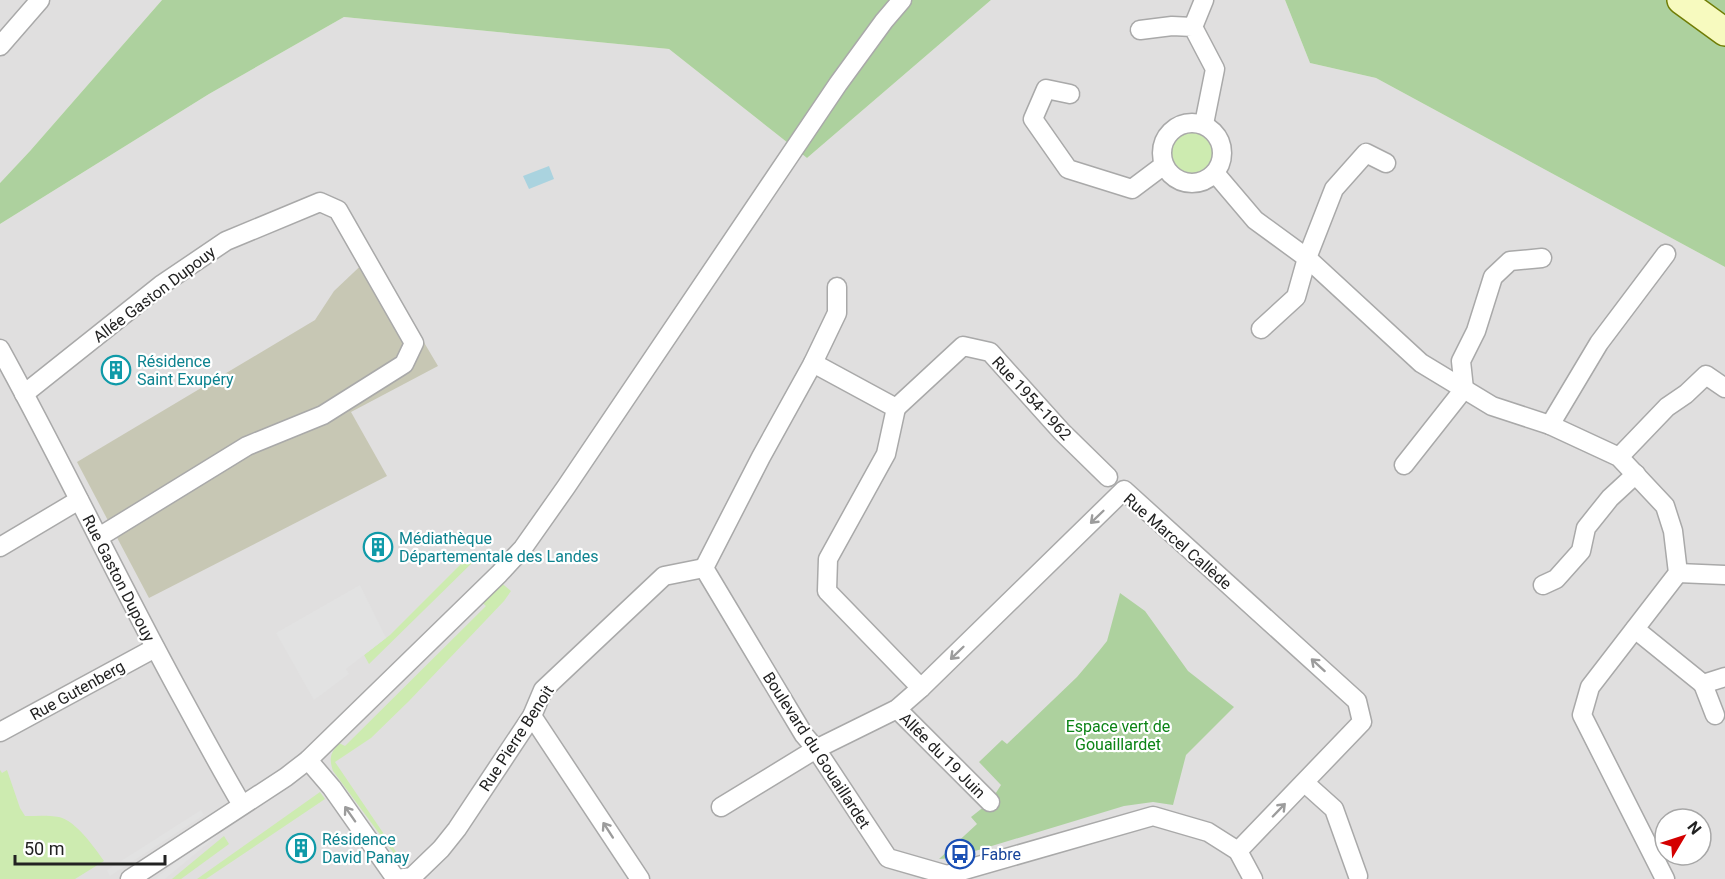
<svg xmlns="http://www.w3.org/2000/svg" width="1725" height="879" font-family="Roboto,sans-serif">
<rect width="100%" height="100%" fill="#f2efe9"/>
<g fill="#e0dfdf" fill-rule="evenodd">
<polygon points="0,0 162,0 30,151 0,183"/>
<path d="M991,0H1285L1310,63L1376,78L1725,267V879H0V224L209,94L344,17L669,49L807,158ZM1665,819H1701V855H1665Z"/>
</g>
<polygon fill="#c7c7b4" points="372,255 438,366 351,412 387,476 149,598 77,462 315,320 334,291"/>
<g fill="#cdebb0">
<circle cx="1193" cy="153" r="22"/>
<polygon points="473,552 478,557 369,664 364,655 390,635"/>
<path d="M498,580L511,591L504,601L409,701L371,738L335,762L407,868L404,867L333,771C329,759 330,753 339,743L345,746L486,606L478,599Z"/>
<path d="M0,770L2,773L7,770L20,808L25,816C36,816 48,815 59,817C76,821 94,847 104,861L75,879H0Z"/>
<polygon points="320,792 325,799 206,879 197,879"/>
<polygon points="224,836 229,844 181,879 172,879"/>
</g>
<g fill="#add19e">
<polygon points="162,0 991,0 807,158 669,49 344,17 209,94 0,224 0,183 30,151"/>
<polygon points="1285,0 1725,0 1725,267 1376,78 1310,63"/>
<polygon points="1120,593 1145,611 1188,671 1234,707 1186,755 1173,805 1153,802 1124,806 952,858 939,859 977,824 971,817 990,802 1001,785 979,762 1002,740 1007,744 1077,677 1099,651 1107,641"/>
</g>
<g fill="#e2e2e2">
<polygon points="360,585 386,638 346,669 349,674 314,700 276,633"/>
<polygon points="201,810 204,815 110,876 107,870"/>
<polygon points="214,831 217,836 165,879 155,879"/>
</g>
<polygon fill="#aad3df" points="549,166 554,179 529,189 523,176"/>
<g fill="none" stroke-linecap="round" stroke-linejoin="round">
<g stroke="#a9a9a9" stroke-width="21">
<g id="street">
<polyline points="1193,27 1204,0"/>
<polyline points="1140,30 1172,26 1193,27 1215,69 1204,124"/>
<polyline points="0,46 40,0"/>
<polyline points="1070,94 1046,89 1033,119 1068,169 1132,189 1164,165"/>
<circle cx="1192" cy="153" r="30"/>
<polyline points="1215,173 1255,220 1307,258 1421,363 1492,406 1550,425 1619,457 1665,506 1673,531 1678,573 1590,687 1582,715 1665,879"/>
<polyline points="1261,329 1296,297 1307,258 1334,189 1366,153 1386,163"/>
<path d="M0,349C64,465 120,585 184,701C203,736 222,771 242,805"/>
<polyline points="813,363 896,408 886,454 828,559 827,591 921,688"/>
<polyline points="24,394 161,285 226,241 320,202 338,210 414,343 404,364 323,415 247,446 99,537"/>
<polyline points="896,408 963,346 990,352 1062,432 1108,477"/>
<polyline points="1550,425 1599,343 1666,254"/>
<polyline points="1619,457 1667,407 1686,394 1706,375 1725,388"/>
<polyline points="1404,465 1464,389 1461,361 1476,331 1493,277 1510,261 1542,258"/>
<polyline points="0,547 79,500"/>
<polyline points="704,568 804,735 816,749 888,858 947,875 1153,816 1208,832 1238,851 1253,879"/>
<polyline points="704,568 761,457 813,363 837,313 837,287"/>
<polyline points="1678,573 1725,575"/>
<polyline points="1543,585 1556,579 1581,551 1586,528 1610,498 1636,474"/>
<polyline points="1635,629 1703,684 1725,677"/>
<polyline points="1703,684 1715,715"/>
<polyline points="897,709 990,802"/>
<polyline points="532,716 640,879"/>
<polyline points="0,732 155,648"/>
<polyline points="308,760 332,788 396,879"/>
<polyline points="1305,783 1334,809 1358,876"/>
<polyline points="721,807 816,749 897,709 921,688 1124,490 1357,701 1362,722 1238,851"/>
<polyline points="130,879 286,777 308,760 499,574 523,548 566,487 838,84 884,21 902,0"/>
<polyline points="397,879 412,877 441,849 457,829 532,716 543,690 664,576 704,568"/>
</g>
</g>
<g stroke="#707d05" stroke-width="30">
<polyline id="secondary" points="1681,0 1725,32"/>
</g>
<use href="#street" stroke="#fff" stroke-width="18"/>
<use href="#secondary" stroke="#f7fabf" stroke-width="27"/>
</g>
<defs><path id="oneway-shaft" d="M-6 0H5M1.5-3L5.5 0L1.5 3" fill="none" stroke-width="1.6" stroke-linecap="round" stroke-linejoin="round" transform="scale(1.5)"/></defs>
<g stroke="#9c9c9c">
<use href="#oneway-shaft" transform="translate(1097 517) rotate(136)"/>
<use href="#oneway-shaft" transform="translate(957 653) rotate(136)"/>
<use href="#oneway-shaft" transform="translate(1318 665) rotate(-138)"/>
<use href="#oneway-shaft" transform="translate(1279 810) rotate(-46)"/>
<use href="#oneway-shaft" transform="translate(350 814) rotate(-125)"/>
<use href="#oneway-shaft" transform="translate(608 830) rotate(-123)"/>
</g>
<defs>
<g id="building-ring" transform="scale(1.5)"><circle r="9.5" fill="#fff" stroke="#0f9aa8" stroke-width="1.5"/><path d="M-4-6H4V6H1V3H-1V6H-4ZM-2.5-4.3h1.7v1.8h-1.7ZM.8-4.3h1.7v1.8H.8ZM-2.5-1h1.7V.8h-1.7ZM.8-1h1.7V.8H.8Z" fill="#0f9aa8"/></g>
<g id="bus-ring" transform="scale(1.5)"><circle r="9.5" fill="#fff" stroke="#1a4fb4" stroke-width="1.5"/><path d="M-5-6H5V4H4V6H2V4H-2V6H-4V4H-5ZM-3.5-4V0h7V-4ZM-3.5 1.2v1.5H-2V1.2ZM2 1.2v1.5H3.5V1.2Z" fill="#1a4fb4"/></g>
</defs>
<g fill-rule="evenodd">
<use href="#building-ring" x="116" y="370"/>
<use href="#building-ring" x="378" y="547"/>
<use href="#building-ring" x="301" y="848"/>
<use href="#bus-ring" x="960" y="854"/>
</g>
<g text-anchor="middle" stroke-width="4.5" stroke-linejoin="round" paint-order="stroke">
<g font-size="16" fill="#222" stroke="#fff">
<text transform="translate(154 294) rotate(-37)" y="6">Allée Gaston Dupouy</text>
<text transform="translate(1032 398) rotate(47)" y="6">Rue 1954-1962</text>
<text transform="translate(1178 541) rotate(41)" y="6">Rue Marcel Callède</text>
<text transform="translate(119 578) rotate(63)" y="6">Rue Gaston Dupouy</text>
<text transform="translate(77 690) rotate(-29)" y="6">Rue Gutenberg</text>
<text transform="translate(516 738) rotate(-57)" y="6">Rue Pierre Benoit</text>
<text transform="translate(817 750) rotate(57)" y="6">Boulevard du Gouaillardet</text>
<text transform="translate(943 755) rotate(45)" y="6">Allée du 19 Juin</text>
</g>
<g font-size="16" fill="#0d838f" stroke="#fff" text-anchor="start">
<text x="137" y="367">Résidence<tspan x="137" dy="18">Saint Exupéry</tspan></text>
<text x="399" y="544">Médiathèque<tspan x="399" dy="18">Départementale des Landes</tspan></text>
<text x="322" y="845">Résidence<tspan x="322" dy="18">David Panay</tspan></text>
</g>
<g font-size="16" fill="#0c8416" stroke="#fff">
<text x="1118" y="732">Espace vert de<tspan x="1118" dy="18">Gouaillardet</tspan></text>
</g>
<g font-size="16" fill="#164399" stroke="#fff" text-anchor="start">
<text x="981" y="860">Fabre</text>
</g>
</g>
<g transform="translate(1683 837) rotate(51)"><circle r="28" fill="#ffffff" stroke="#a7a7a7" stroke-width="1.5"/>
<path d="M0-4.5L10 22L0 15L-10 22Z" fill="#d40000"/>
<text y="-9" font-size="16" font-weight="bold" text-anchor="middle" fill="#222222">N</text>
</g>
<path d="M15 855v9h150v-9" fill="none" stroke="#222222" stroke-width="3"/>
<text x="24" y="855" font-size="18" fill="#222222" stroke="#ffffff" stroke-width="4.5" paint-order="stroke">50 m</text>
</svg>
